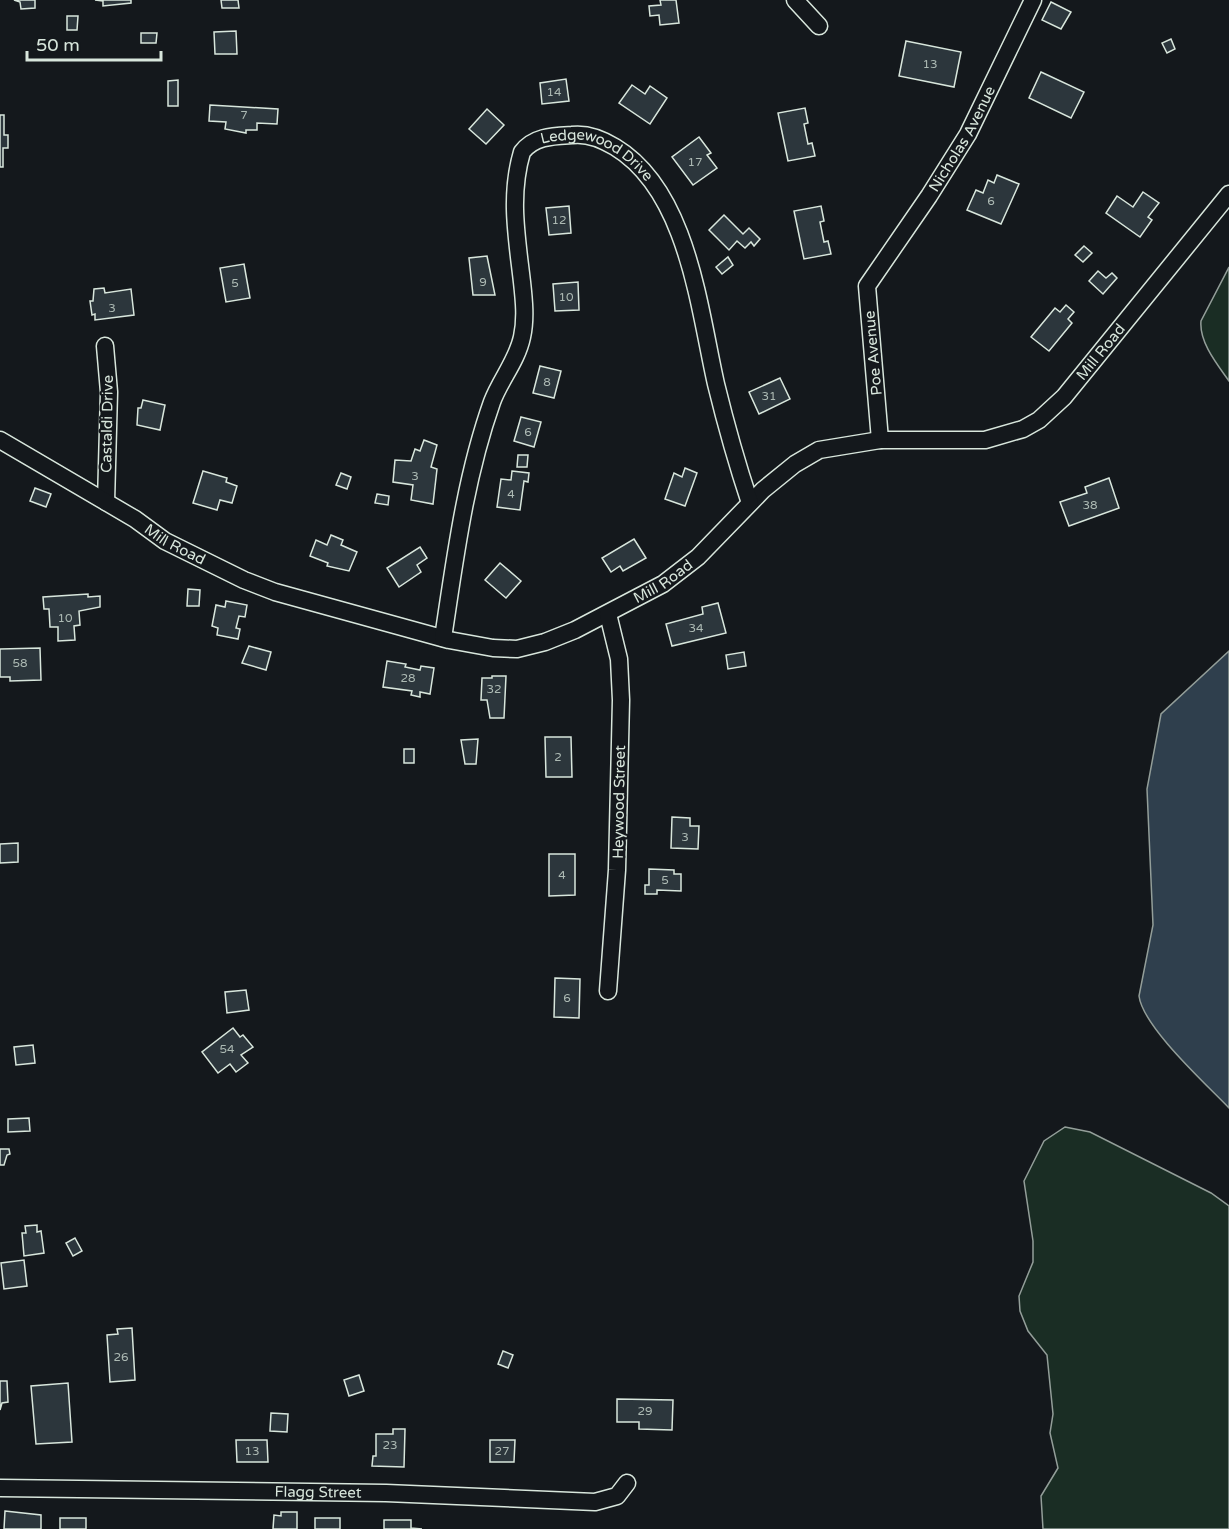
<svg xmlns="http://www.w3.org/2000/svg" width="1229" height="1529" font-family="'Varela Round',sans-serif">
<rect width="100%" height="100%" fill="#14181c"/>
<g fill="#1a2d24" stroke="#939e99" stroke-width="1.5">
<path d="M1229,267V381C1217,364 1199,342 1201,321Z"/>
<polygon points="1065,1127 1090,1132 1211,1193 1229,1206 1229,1529 1043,1529 1041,1496 1058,1468 1050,1433 1053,1414 1047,1355 1028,1331 1020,1311 1019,1296 1033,1262 1033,1241 1024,1181 1044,1141"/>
</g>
<path fill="#2f3f4d" stroke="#939e99" stroke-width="1.5" d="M1229,651V1108C1206,1084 1143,1027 1139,996L1153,925L1147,789L1161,714Z"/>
<g fill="#2c363c" stroke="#d8e6dc" stroke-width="1.5">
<polygon points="14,0 35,0 35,8 21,9 20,2"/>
<polygon points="95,0 131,0 131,3 103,6 103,1"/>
<polygon points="221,0 238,0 239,8 222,8"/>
<polygon points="660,0 676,0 679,23 660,25 659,15 650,16 649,6 661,5"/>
<polygon points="1051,2 1071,12 1061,29 1042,20"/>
<polygon points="67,16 78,16 77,30 67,30"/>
<polygon points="236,31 237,54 215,54 214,32"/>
<polygon points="141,33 157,33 156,43 141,43"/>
<polygon points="1171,39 1175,49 1167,53 1162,43"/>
<polygon points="906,41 961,52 954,87 899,76"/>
<polygon points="1041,72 1084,92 1071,118 1029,98"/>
<polygon points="566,79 569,101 542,104 540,83"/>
<polygon points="178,80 178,106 168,106 168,81"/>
<polygon points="632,85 645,94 650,86 667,98 650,124 619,103"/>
<polygon points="210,105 278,109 277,124 257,123 257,130 246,130 246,133 225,129 226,122 209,121"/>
<polygon points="805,108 808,123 804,124 808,144 812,143 815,156 788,161 778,113"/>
<polygon points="487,109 504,125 486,144 469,129"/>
<polygon points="0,115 4,115 4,135 8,135 8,148 3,148 3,167 0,167"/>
<polygon points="699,137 711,153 707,155 717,168 693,185 672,157"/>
<polygon points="997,175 1019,184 1001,224 967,210 976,190 983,193 988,180 994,183"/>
<polygon points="1143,192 1159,203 1148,217 1152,220 1140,237 1106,213 1117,196 1133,207"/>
<polygon points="569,206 571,233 549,235 546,208"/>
<polygon points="821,206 824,221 820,222 824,242 828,241 831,254 804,259 794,211"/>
<polygon points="724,215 743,234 749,228 760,239 754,246 751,242 745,248 737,241 729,250 709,230"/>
<polygon points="1084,246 1092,253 1083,262 1075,255"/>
<polygon points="487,256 495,295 473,295 469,258"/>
<polygon points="728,257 733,265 722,274 716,267"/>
<polygon points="244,264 250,298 226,302 220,268"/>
<polygon points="1098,271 1106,278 1112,273 1117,278 1103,294 1089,281"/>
<polygon points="578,282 579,310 555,311 553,284"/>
<polygon points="104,288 105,293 131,289 134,315 95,320 95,314 92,315 90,301 93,301 94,289"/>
<polygon points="1066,305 1074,312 1068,319 1072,323 1049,351 1031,337 1055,308 1060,312"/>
<polygon points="540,366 561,371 554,398 533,393"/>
<polygon points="780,378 790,399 759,414 749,392"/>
<polygon points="143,400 165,405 160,430 137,425 138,408 141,408"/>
<polygon points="521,417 541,422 534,447 514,441"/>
<polygon points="424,440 437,445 431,467 437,469 433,504 411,500 413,485 393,482 395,460 411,461 415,449 420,451"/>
<polygon points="518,455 528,455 527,467 517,467"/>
<polygon points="685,468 697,473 685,506 665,499 674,473 682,477"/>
<polygon points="203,471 227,478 226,482 237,486 232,503 220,500 217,510 193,503"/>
<polygon points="512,471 529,473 528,482 524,481 520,510 497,507 501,479 511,480"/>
<polygon points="341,473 351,477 347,489 336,485"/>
<polygon points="1109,478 1119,508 1069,526 1060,502 1087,493 1085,487"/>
<polygon points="35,488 51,494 46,507 30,501"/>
<polygon points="377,494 389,496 388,505 375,503"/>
<polygon points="331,535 343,540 341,545 357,552 349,571 327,566 328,563 310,556 316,540 327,545"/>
<polygon points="634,539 646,558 623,571 620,566 611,572 602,558"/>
<polygon points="420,547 427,558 417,565 421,572 399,587 387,568"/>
<polygon points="500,563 521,581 506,598 485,580"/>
<polygon points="188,589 200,590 199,606 187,606"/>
<polygon points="88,594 88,597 100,596 100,607 79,611 80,625 74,626 75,640 58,641 58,627 50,627 49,609 44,609 43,597"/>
<polygon points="226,601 247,605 245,617 239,616 236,628 240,629 238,639 217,635 218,628 212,626 216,605 225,607"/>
<polygon points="718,603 726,633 672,646 666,624 703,614 702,607"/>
<polygon points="249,646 271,652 266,670 242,663"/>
<polygon points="40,648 41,680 10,681 10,677 0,677 0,649"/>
<polygon points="744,652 746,666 728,669 726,655"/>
<polygon points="387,661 406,664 405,667 420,670 421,666 434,668 430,694 420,692 420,697 411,695 412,691 383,687"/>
<polygon points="492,676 506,676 504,718 490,718 487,700 481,700 482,678 492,678"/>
<polygon points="545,737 571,737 572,777 546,777"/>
<polygon points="478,739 476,764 465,764 461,740"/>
<rect x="404" y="749" width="10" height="14"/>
<polygon points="672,817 690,818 690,826 699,826 698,849 671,848"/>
<polygon points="18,843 18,862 0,863 0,844"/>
<polygon points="549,854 575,854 575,895 549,896"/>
<polygon points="649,869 674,870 674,874 681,874 681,891 657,890 657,894 645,894 645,885 649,885"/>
<polygon points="555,978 580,979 579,1018 554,1017"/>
<polygon points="246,990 249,1010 227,1013 225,992"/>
<polygon points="233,1028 240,1037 243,1035 253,1047 241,1055 248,1063 236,1072 230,1064 218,1073 202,1052"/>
<polygon points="33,1045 35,1063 16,1065 14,1047"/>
<polygon points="29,1118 30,1131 8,1132 8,1119"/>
<polygon points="0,1149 9,1149 10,1154 7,1155 4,1165 0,1165"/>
<polygon points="37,1225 37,1232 41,1231 44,1253 24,1256 22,1233 26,1233 25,1226"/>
<polygon points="75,1238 82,1251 73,1256 66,1243"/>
<polygon points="24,1260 27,1286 4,1289 1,1263"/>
<polygon points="132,1328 135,1380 110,1382 107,1335 118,1334 117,1329"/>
<polygon points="503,1351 513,1355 508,1368 498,1364"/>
<polygon points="359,1375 364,1391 349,1396 344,1380"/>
<polygon points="0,1381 7,1381 8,1402 2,1403 0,1410"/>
<polygon points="68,1383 72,1442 36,1444 31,1386"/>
<polygon points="617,1399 673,1400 672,1430 639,1429 639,1422 617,1422"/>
<polygon points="271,1413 288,1414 287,1432 270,1431"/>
<polygon points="393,1429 405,1429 404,1467 372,1466 373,1456 376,1456 376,1434 393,1434"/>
<polygon points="236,1440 267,1440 268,1462 237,1462"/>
<polygon points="490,1440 515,1440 514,1462 490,1462"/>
<polygon points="5,1511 41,1515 41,1529 4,1529"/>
<polygon points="281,1512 297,1512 297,1529 273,1529 274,1515 281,1516"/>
<rect x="60" y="1518" width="26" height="11"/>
<rect x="315" y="1518" width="25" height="11"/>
<polygon points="384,1520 411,1520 411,1528 422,1529 384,1529"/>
</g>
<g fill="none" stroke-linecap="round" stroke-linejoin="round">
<g stroke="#d8e6dc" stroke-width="19">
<g id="street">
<polyline points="795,0 819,26"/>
<polyline points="105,346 109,392 106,502"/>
<path id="s1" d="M0,440L135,519L165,541L244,580L275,592L449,640L493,648L517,649L545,642L575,630L663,584L698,557L763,490L795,464L819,450L880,440H985L1023,429L1039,420L1064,397L1229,194"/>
<path id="s2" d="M880,440L867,286L929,196L968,134L1033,0"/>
<polyline points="608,614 619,659 621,700 617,870 608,991"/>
<path id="s3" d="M443,638C455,559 465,478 492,402C500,380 517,361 522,337C526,319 524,300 522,282C517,238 509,196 522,152C534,136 554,136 572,135C588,133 602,139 615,147C688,191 699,309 716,384C726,425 737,464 750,503"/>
<path id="s4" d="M0,1488L386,1493L595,1502L617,1496L627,1483"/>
</g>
</g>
<use href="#street" stroke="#14181c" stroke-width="16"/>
</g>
<g text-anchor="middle" stroke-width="4.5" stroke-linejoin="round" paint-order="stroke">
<g font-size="12" fill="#adbab4">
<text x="930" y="68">13</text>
<text x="554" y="96">14</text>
<text x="244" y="119">7</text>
<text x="695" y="166">17</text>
<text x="991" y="205">6</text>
<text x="559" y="224">12</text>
<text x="483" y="286">9</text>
<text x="235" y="287">5</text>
<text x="566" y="301">10</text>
<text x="112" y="312">3</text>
<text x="547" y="386">8</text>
<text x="769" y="400">31</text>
<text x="528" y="436">6</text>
<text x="415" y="480">3</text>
<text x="511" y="498">4</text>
<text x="1090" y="509">38</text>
<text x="65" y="622">10</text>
<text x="696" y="632">34</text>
<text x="20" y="667">58</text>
<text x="408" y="682">28</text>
<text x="494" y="693">32</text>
<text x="558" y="761">2</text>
<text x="685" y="841">3</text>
<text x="562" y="879">4</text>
<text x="665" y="884">5</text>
<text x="567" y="1002">6</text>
<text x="227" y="1053">54</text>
<text x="121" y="1361">26</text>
<text x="645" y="1415">29</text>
<text x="390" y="1449">23</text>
<text x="252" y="1455">13</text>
<text x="502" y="1455">27</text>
</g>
<g font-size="15" fill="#d8e6dc" stroke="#14181c">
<text dy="5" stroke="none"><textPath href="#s2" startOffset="330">Nicholas Avenue</textPath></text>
<text dy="5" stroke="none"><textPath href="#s3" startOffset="585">Ledgewood Drive</textPath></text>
<text dy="5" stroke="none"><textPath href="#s1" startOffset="1248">Mill Road</textPath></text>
<text transform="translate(873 353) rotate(-95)" y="5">Poe Avenue</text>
<text transform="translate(107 424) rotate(-89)" y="5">Castaldi Drive</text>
<text dy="5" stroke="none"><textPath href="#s1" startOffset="204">Mill Road</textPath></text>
<text dy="5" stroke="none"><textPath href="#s1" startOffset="726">Mill Road</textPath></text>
<text transform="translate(619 802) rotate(-89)" y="5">Heywood Street</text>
<text dy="5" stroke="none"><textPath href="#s4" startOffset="318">Flagg Street</textPath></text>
</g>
</g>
<path d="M27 51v9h134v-9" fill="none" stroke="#d8e6dc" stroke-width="3"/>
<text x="36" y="51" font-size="18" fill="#d8e6dc" stroke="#14181c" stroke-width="4.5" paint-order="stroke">50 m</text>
</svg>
